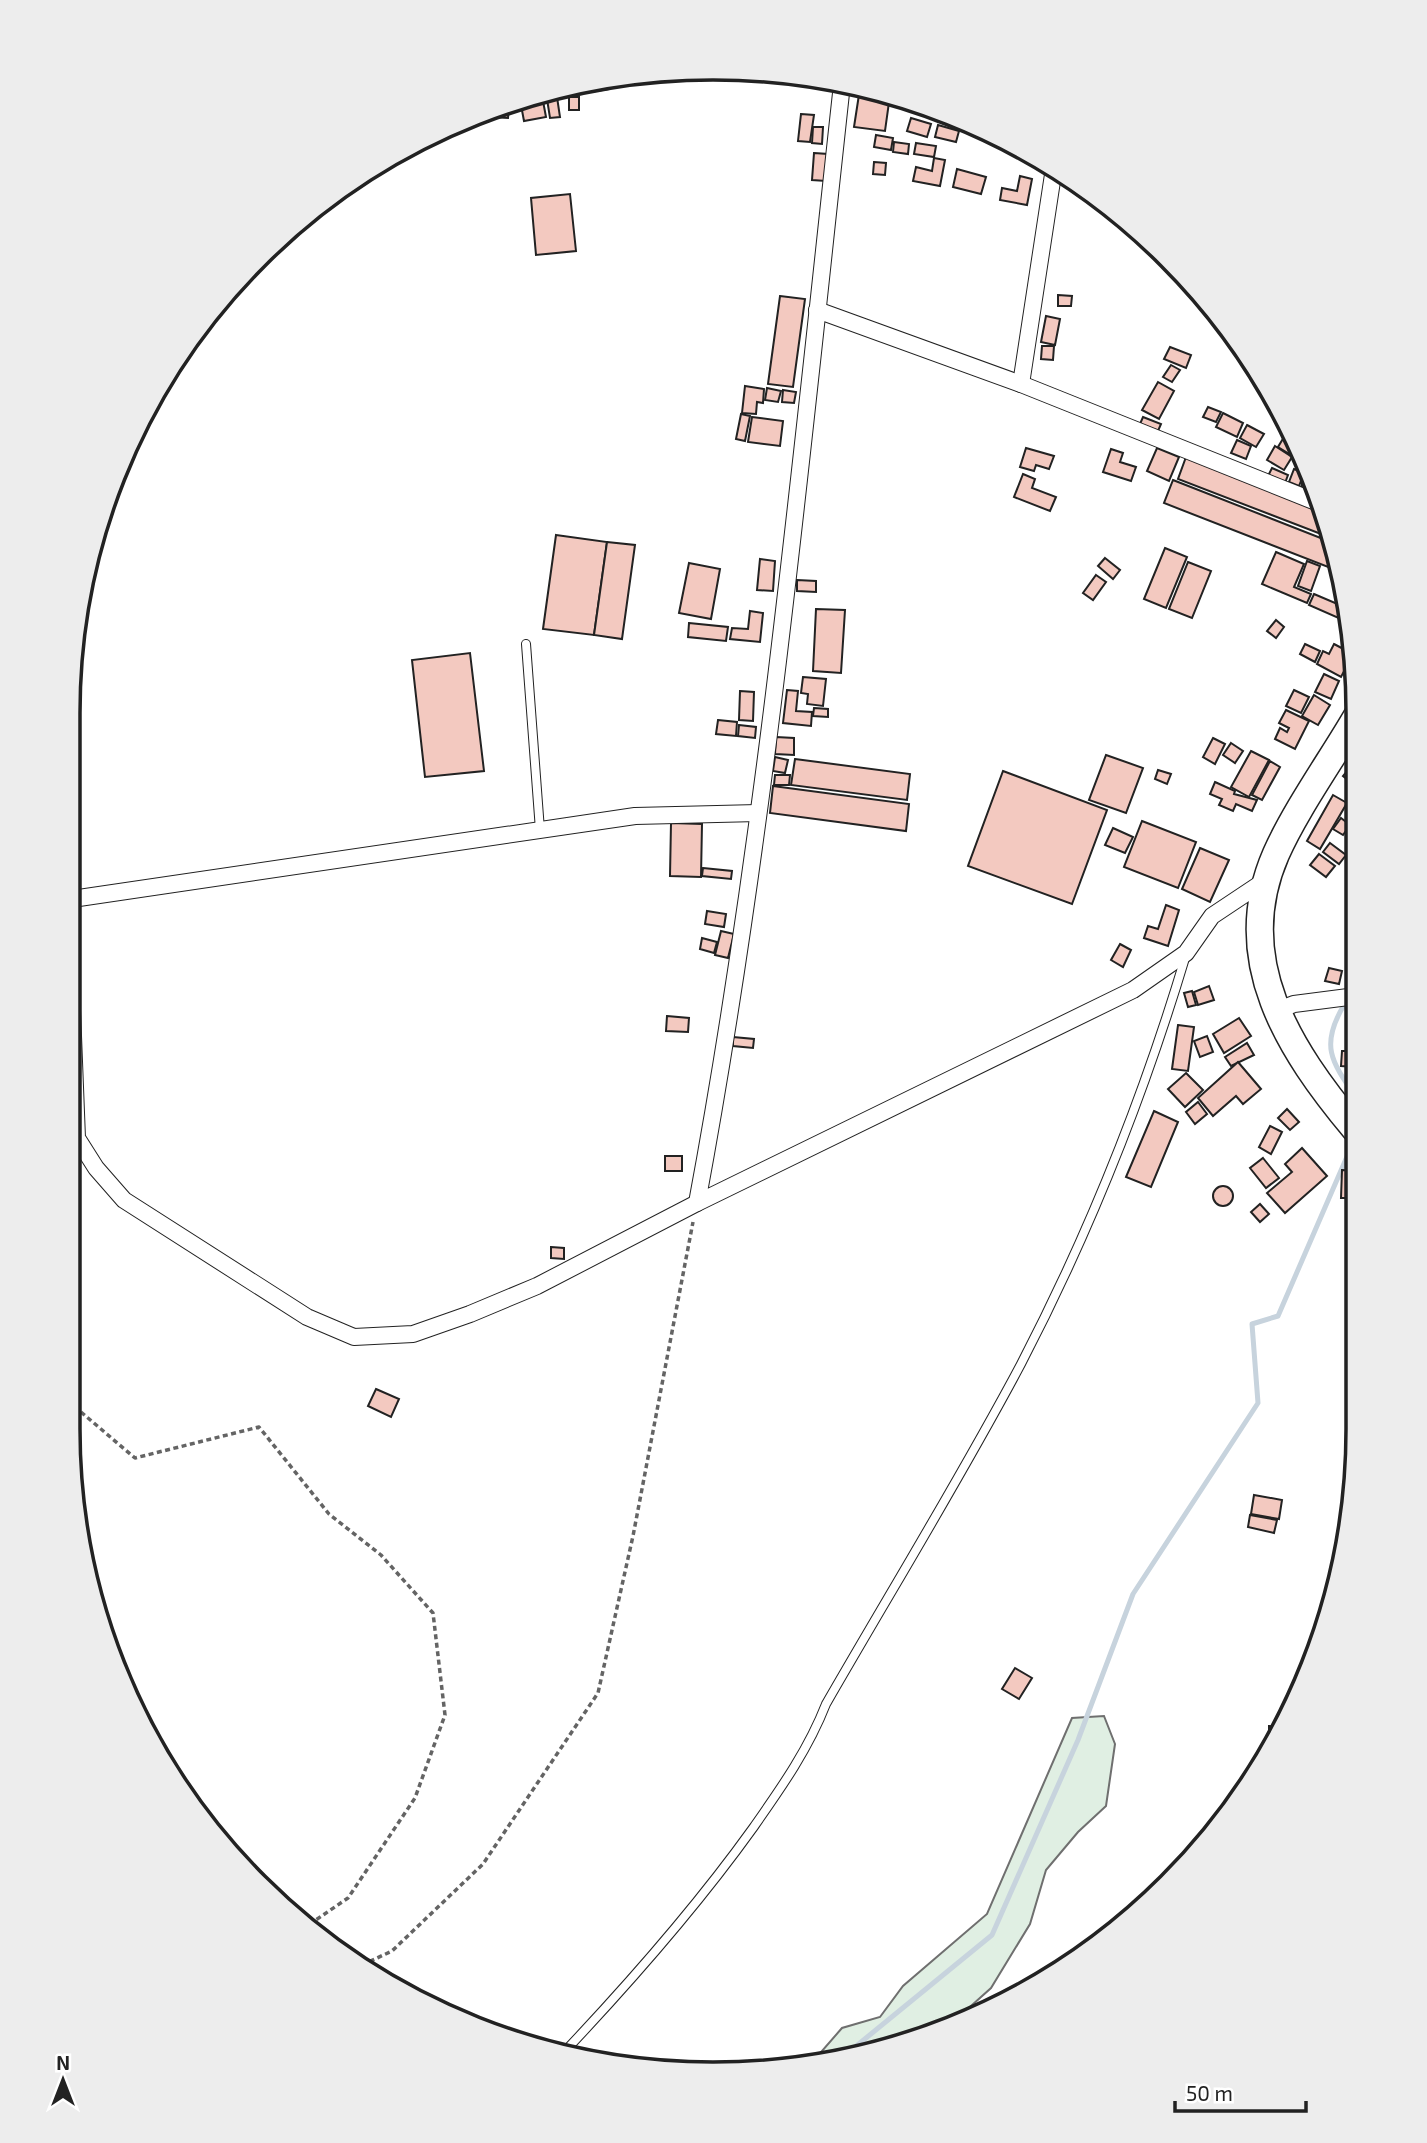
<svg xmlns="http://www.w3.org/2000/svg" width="1427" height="2143" font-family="'Exo 2',sans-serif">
<rect width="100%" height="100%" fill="#fff"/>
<polygon fill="#e0efe3" stroke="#6f6f6f" stroke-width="2" points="1104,1716 1115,1744 1106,1806 1078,1832 1046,1870 1030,1924 991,1988 952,2023 880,2053 815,2059 842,2028 880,2017 903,1986 987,1914 1072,1718"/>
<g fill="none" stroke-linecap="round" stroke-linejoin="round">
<g stroke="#c7d3dd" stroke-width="5">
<polyline points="1355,982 1356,981"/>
<path d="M1344,1005C1320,1045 1331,1061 1355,1096"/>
<polyline points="844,2056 992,1935 1078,1740 1133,1594 1258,1403 1252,1324 1278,1316 1349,1152"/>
</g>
</g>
<g fill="#f3c9c0" stroke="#222" stroke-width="2">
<polygon points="608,80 610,89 557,97 555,89"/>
<polygon points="860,88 890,95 885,131 854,127"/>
<polygon points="557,97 560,117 550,118 547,99"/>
<rect x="569" y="97" width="10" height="13"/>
<polygon points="543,101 546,117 524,121 521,105"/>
<polygon points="504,106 509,107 508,118 490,117 490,111"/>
<polygon points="801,114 814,115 810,142 798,141"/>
<polygon points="911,118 931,124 927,137 907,131"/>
<polygon points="938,125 959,131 956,142 935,137"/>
<polygon points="813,127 823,127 822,144 812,143"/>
<polygon points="876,135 893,138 891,150 874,147"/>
<polygon points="894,142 909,144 908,154 893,152"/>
<polygon points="916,143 936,146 934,157 914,154"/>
<polygon points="814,153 828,154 826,181 812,180"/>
<polygon points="934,158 945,160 940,186 913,181 916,167 932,171"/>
<polygon points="874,162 886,163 885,175 873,174"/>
<polygon points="957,169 986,177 981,194 953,187"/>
<polygon points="1020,176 1032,179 1027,205 1000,200 1002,188 1017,191"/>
<polygon points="570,194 576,251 536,255 531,198"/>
<polygon points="1058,295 1072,296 1071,306 1058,306"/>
<polygon points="780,296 805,299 793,387 768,384"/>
<polygon points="1046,316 1060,319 1055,345 1041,342"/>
<polygon points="1042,346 1054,346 1053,360 1041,359"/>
<polygon points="1170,347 1191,355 1186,368 1164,359"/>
<polygon points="1171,365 1180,370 1172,382 1163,377"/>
<polygon points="1158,382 1174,391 1159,419 1142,410"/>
<polygon points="745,386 764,389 763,403 757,402 756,414 742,413"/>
<polygon points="767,388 781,391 778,402 765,400"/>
<polygon points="783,390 796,392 794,403 782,402"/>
<polygon points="1208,407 1221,412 1216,422 1203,417"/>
<polygon points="1223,413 1243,423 1237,437 1216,427"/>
<polygon points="741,414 750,416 745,441 736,439"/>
<polygon points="752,417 783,421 780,446 748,442"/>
<polygon points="1143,417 1161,424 1158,431 1140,424"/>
<polygon points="1247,425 1264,434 1256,447 1240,438"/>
<polygon points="1287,432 1296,437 1298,443 1291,455 1278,447"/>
<polygon points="1237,440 1251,446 1246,459 1231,453"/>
<polygon points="1275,446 1292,457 1284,470 1267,460"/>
<polygon points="1026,448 1054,456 1049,469 1036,465 1034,471 1020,467"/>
<polygon points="1157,448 1179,457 1169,481 1147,471"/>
<polygon points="1111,449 1123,453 1120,462 1136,467 1131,481 1103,472"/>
<polygon points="1186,457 1323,510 1334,539 1178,479"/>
<polygon points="1272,468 1288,475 1285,483 1268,476"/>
<polygon points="1294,469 1304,473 1299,486 1289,482"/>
<polygon points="1023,474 1035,479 1032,488 1056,497 1050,511 1014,497"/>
<polygon points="1306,474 1310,476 1317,494 1301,487"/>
<polygon points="1173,480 1336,544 1341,572 1164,503"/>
<polygon points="556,535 607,542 594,635 543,629"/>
<polygon points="607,542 635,545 622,639 594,635"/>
<polygon points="1165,548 1187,557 1166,608 1144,599"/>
<polygon points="1276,552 1304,564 1294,587 1311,594 1307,603 1262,584"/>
<polygon points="1105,558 1120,570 1113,579 1098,566"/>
<polygon points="760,559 775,561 773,591 757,590"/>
<polygon points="1307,561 1320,566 1311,591 1298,586"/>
<polygon points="1188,562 1211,571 1192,618 1169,609"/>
<polygon points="689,563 720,569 711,619 679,613"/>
<polygon points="1096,575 1106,582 1093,600 1083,593"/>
<polygon points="797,580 816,581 816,592 797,591"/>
<polygon points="1314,594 1347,608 1343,620 1309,605"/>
<polygon points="816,609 845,610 841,673 813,671"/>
<polygon points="750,611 763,613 760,642 730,639 732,628 748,629"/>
<polygon points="1276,620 1284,627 1276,638 1267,631"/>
<polygon points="689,623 728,627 726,641 688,637"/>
<polygon points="1305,644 1320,651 1315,662 1300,654"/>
<polygon points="1334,644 1353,654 1341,677 1317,664 1323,651 1329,654"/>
<polygon points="470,653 484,771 425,777 412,660"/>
<polygon points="1324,674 1339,681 1331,699 1315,692"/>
<polygon points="803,677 826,679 823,706 807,704 808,694 801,693"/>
<polygon points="787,690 798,691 796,711 812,712 811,726 783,723"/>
<polygon points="1294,690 1309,697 1301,713 1286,706"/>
<polygon points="740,691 754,692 753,721 739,720"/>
<polygon points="1314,695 1330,705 1318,725 1302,716"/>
<polygon points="814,708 828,709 828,717 813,716"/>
<polygon points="1286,710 1309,721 1295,749 1275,739 1280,728 1287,732 1289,728 1279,723"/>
<polygon points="718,720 737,722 736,736 716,734"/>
<polygon points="739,725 756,727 755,738 738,736"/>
<polygon points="776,737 794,738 794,755 775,754"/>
<polygon points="1213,738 1225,744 1215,764 1203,757"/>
<polygon points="1231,743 1243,751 1235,763 1223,755"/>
<polygon points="1251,751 1269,760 1249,797 1231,787"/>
<polygon points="1106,755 1143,768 1126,813 1089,800"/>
<polygon points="775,757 788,760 785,773 773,771"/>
<polygon points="795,759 910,774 907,800 791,785"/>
<polygon points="1356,760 1357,761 1357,787 1343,776"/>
<polygon points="1270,761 1280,767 1262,800 1252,795"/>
<polygon points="1158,770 1171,774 1167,784 1155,779"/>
<polygon points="1003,771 1107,810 1072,904 968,866"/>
<polygon points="775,775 790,775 789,785 774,785"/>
<polygon points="1215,782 1235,791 1234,794 1257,800 1252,811 1236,804 1233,811 1219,805 1222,799 1210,794"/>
<polygon points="773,786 909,804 906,831 770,813"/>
<polygon points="1333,795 1347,803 1320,849 1307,841"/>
<polygon points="1341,818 1350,825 1343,835 1333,829"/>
<polygon points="1142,821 1196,842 1178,888 1124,867"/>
<polygon points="671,823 702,824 701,877 670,876"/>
<polygon points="1113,828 1133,837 1125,853 1105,845"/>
<polygon points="1330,843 1346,855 1339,864 1323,852"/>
<polygon points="1200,848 1229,860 1210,902 1182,889"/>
<polygon points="1319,854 1335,866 1326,877 1310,865"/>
<polygon points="703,868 732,871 731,879 702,876"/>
<polygon points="1166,905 1179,910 1168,946 1144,938 1148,926 1158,929"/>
<polygon points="707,911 726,914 724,927 705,924"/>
<polygon points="721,931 734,934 728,958 715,955"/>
<polygon points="702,938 717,942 714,953 700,949"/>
<polygon points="1120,944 1131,950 1123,967 1111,960"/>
<polygon points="1329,968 1342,971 1339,984 1325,981"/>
<polygon points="1209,986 1214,1000 1198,1005 1194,992"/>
<polygon points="1192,991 1196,1005 1188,1007 1184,993"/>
<polygon points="667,1016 689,1018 688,1032 666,1031"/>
<polygon points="1239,1018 1251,1036 1224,1053 1213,1034"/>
<polygon points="1178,1025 1194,1027 1188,1071 1172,1069"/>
<polygon points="1207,1036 1213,1052 1200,1057 1194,1041"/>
<polygon points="733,1037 754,1039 753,1048 733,1046"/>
<polygon points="1247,1043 1254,1055 1231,1066 1225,1057"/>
<polygon points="1342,1051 1355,1051 1355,1067 1341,1066"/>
<polygon points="1238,1062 1261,1089 1243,1104 1236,1096 1213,1116 1198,1098"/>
<polygon points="1186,1073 1203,1090 1185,1107 1168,1089"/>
<polygon points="1198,1102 1207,1114 1195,1124 1186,1112"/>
<polygon points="1287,1109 1299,1122 1290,1130 1278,1118"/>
<polygon points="1154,1111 1178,1122 1151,1187 1126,1177"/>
<polygon points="1270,1126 1282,1132 1271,1154 1259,1147"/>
<polygon points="1302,1148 1327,1176 1285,1213 1267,1193 1292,1172 1285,1164"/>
<rect x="665" y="1156" width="17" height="15"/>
<polygon points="1263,1158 1279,1178 1266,1188 1250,1168"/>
<polygon points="1342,1170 1355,1171 1355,1198 1341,1198"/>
<circle cx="1223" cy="1196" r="10"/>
<polygon points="1260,1204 1269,1214 1260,1222 1251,1212"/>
<polygon points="551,1247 564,1248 564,1259 551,1258"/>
<polygon points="376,1389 399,1399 391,1417 368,1406"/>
<polygon points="1254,1495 1282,1500 1279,1519 1251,1514"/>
<polygon points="1250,1515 1277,1520 1274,1533 1248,1527"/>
<polygon points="1015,1668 1032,1678 1019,1699 1002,1689"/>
<polygon points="1269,1726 1282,1727 1276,1739 1269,1739"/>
</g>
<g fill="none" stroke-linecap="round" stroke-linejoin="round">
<g stroke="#222" stroke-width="10">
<g id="service">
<polyline points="526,644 540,830"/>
<path d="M567,2049C633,1979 697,1906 753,1828C781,1788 808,1750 826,1704C891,1591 960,1479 1021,1364C1088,1235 1143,1098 1185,958"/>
</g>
</g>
<g stroke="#222" stroke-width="18">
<g id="minor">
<path d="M842,84C801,458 766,833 697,1203L1133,990L1186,953L1212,916L1266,880"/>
<polyline points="1054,168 1021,384 1321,504"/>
<polyline points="817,310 1021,384"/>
<polyline points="72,899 635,816 758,813"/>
<polyline points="71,985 77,1138 96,1168 124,1200 307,1317 354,1337 413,1334 470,1314 537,1286 697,1203"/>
<polyline points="1276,1011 1294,1004 1356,996"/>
</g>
</g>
<g stroke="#222" stroke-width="29">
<path id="trunk" d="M1355,1129C1289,1050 1230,959 1276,854C1296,809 1332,759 1357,716"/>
</g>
<g stroke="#646464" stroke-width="3.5" stroke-dasharray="5 3.5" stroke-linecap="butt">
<polyline points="68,1401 135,1458 259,1427 329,1514 381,1555 433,1613 445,1715 415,1798 348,1898 307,1926"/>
<polyline points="362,1965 392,1951 483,1864 598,1693 633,1536 693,1222"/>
</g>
<use href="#service" stroke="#fff" stroke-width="8"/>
<use href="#minor" stroke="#fff" stroke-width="16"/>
<use href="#trunk" stroke="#fff" stroke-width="26"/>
</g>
<path d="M0 0H1427V2143H0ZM713 80H713A633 633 0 0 1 1346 713V1429A633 633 0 0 1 713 2062H713A633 633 0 0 1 80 1429V713A633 633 0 0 1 713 80Z" fill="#ededed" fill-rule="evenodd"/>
<path fill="none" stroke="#222" stroke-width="3.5" d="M713 80H713A633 633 0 0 1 1346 713V1429A633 633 0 0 1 713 2062H713A633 633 0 0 1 80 1429V713A633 633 0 0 1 713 80Z"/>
<g transform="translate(63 2080)" stroke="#ffffff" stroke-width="5" paint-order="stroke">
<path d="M0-5L12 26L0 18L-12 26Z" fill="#222222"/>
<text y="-10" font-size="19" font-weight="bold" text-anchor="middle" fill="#222222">N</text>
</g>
<path d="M1175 2101v10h131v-10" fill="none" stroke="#222222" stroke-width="3.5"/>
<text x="1186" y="2101" font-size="21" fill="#222222" stroke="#ffffff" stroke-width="5" paint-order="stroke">50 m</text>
</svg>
